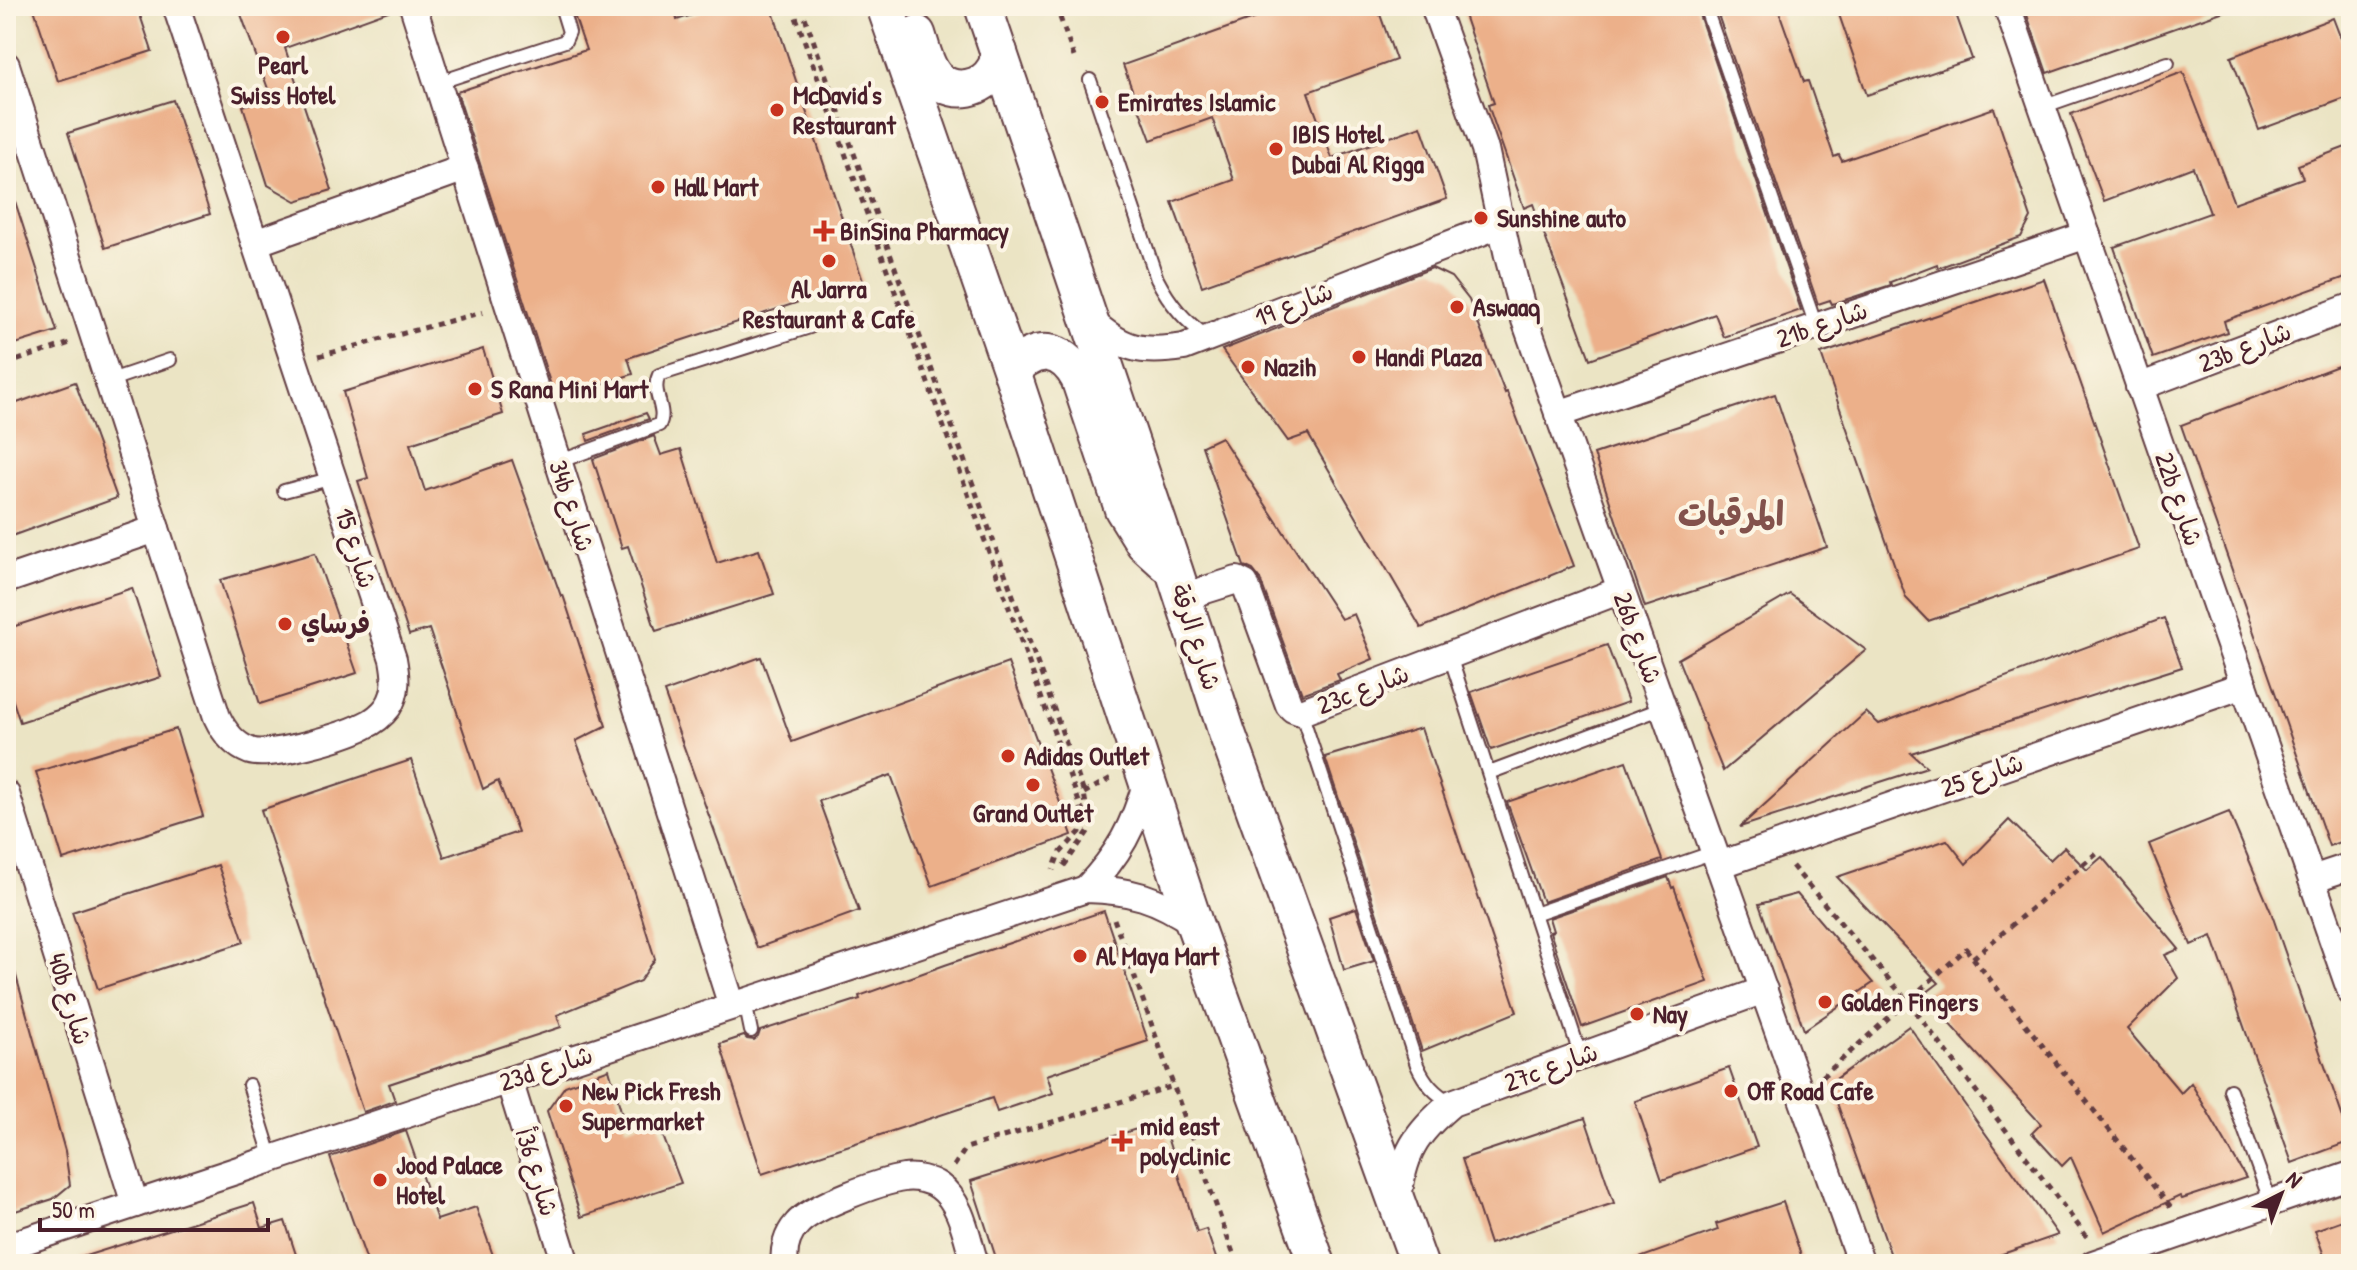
<svg xmlns="http://www.w3.org/2000/svg" width="2357" height="1270" font-family="'Patrick Hand','Playpen Sans Arabic',sans-serif">
<rect width="100%" height="100%" fill="#fcf5e5"/>
<filter id="ink" filterUnits="userSpaceOnUse"><feTurbulence type="fractalNoise" baseFrequency=".0125" numOctaves="2"/><feDisplacementMap in="SourceGraphic" scale="16" xChannelSelector="R" yChannelSelector="G"/><feConvolveMatrix kernelMatrix="1 2 1 2 8 2 1 2 1" color-interpolation-filters="sRGB"/></filter>
<filter id="wash" filterUnits="userSpaceOnUse"><feTurbulence type="fractalNoise" baseFrequency=".006" numOctaves="4" result="noise"/><feDisplacementMap in="SourceGraphic" scale="32" xChannelSelector="R" yChannelSelector="G"/><feGaussianBlur stdDeviation="1.8" result="paint"/><feColorMatrix in="noise" values="0 0 0 0 0 0 0 0 0 0 0 0 0 0 0 0 0 1.4 0 .05"/><feComposite in="paint" operator="in"/></filter>
<g filter="url(#wash)">
<rect width="100%" height="100%" fill="#ebe4c4"/>
<g id="blocks">
<g fill="#ecb08a">
<polygon points="33,6 137,6 152,51 58,81"/>
<polygon points="238,6 393,6 394,9 285,48 332,190 296,201 268,185 243,106 271,97"/>
<polygon points="571,6 675,6 677,20 720,6 771,6 863,281 628,358 633,374 555,398 457,92 586,50"/>
<polygon points="1289,6 1377,6 1396,60 1308,92 1332,158 1421,126 1447,199 1202,286 1172,202 1234,180 1212,118 1151,140 1123,65"/>
<polygon points="1461,6 1696,6 1801,310 1724,337 1715,314 1590,359 1533,204 1524,208 1488,105 1494,103"/>
<polygon points="1715,6 1777,6 1804,82 1808,81 1834,157 1839,155 1842,161 1994,108 2031,218 2021,237 1938,268 1937,264 1890,282 1891,285 1832,304 1830,300 1818,304"/>
<polygon points="1836,6 1953,6 1972,59 1867,95"/>
<polygon points="2024,6 2226,6 2227,10 2047,73"/>
<polygon points="2333,18 2351,65 2351,96 2259,130 2231,57"/>
<polygon points="2183,72 2234,203 2303,178 2298,165 2351,145 2351,275 2224,321 2227,332 2153,358 2114,247 2210,213 2193,167 2104,201 2071,114"/>
<polygon points="173,100 210,214 105,248 68,133"/>
<polygon points="11,189 57,331 6,347 6,190"/>
<polygon points="1432,268 1451,277 1469,300 1505,393 1507,392 1574,566 1421,628 1308,434 1288,441 1222,350"/>
<polygon points="2044,279 2139,549 1928,621 1906,598 1821,354"/>
<polygon points="483,349 503,414 410,444 425,491 512,460 561,596 563,595 606,726 576,741 634,892 655,959 640,981 557,1015 561,1027 389,1084 395,1101 363,1112 261,810 411,760 444,857 518,832 498,781 483,789 429,629 409,635 358,481 368,478 343,392"/>
<polygon points="2351,361 2351,838 2329,846 2181,425"/>
<polygon points="75,382 117,498 6,538 6,407"/>
<polygon points="1775,394 1827,547 1645,607 1594,454"/>
<polygon points="646,413 649,419 588,441 586,434"/>
<polygon points="654,436 661,455 681,449 717,563 759,550 774,594 656,631 628,546 622,548 593,459"/>
<polygon points="1221,437 1341,619 1354,614 1373,659 1337,674 1340,680 1302,694 1260,579 1253,570 1244,566 1202,446"/>
<polygon points="315,553 357,673 260,704 220,580"/>
<polygon points="132,588 161,677 20,722 6,680 6,629"/>
<polygon points="1790,594 1866,650 1723,771 1678,659"/>
<polygon points="2164,618 2182,667 1911,753 1927,767 1740,827 1866,712 1879,724"/>
<polygon points="1607,645 1628,702 1491,750 1471,692"/>
<polygon points="761,657 792,742 1008,663 1072,835 932,886 891,775 819,801 859,911 757,948 664,692"/>
<polygon points="1421,728 1517,1012 1422,1051 1325,757"/>
<polygon points="176,729 203,816 63,860 36,772"/>
<polygon points="1626,761 1662,860 1543,902 1507,802"/>
<polygon points="2229,812 2271,912 2351,1141 2292,1163 2212,936 2191,945 2149,844"/>
<polygon points="2009,820 2050,860 2064,847 2087,870 2102,857 2179,949 2165,955 2178,978 2127,1029 2181,1093 2191,1083 2246,1178 2182,1199 2180,1196 2104,1232 2071,1157 2062,1166 2032,1133 2041,1124 1935,1008 1937,1006 1926,993 1939,983 1837,877 1947,840 1966,864"/>
<polygon points="218,865 244,942 98,989 72,912"/>
<polygon points="1668,877 1672,888 1674,887 1708,982 1582,1027 1550,932 1553,931 1549,918"/>
<polygon points="1797,894 1873,983 1804,1030 1759,904"/>
<polygon points="1356,908 1374,961 1344,970 1329,917"/>
<polygon points="1104,911 1148,1041 1047,1075 1053,1093 997,1112 992,1098 762,1174 720,1044 744,1036 747,1039 754,1040 758,1037 760,1031 860,999 859,996 945,965"/>
<polygon points="13,965 65,1151 70,1185 53,1199 6,1214 6,966"/>
<polygon points="1909,1026 1945,1077 2058,1235 1973,1264 1894,1264 1830,1083"/>
<polygon points="1729,1068 1757,1147 1662,1180 1635,1101"/>
<polygon points="609,1069 626,1128 656,1118 681,1183 581,1217 547,1111 565,1086"/>
<polygon points="1585,1118 1614,1203 1490,1244 1462,1159"/>
<polygon points="1162,1121 1197,1232 1206,1229 1218,1264 998,1264 971,1181"/>
<polygon points="406,1131 437,1220 476,1207 496,1264 368,1264 330,1157"/>
<polygon points="1783,1202 1804,1264 1632,1264 1631,1261 1718,1230 1716,1224"/>
<polygon points="254,1203 262,1228 285,1221 299,1264 79,1264 79,1258"/>
<polygon points="2351,1217 2351,1264 2327,1264 2315,1230"/>
</g>
</g>
</g>
<g filter="url(#ink)">
<use href="#blocks" fill-opacity="0" stroke="#623d42" stroke-width="2"/>
<g fill="none" stroke-linecap="round" stroke-linejoin="round">
<g stroke="#623d42" stroke-width="16">
<g id="lane">
<polyline points="1705,6 1816,326"/>
<path d="M1090,80L1157,279C1170,304 1185,322 1208,337"/>
<polyline points="437,83 565,41 569,32 561,6"/>
<polyline points="2042,107 2168,63"/>
<polyline points="108,381 170,360"/>
<path d="M558,462L659,425C668,409 650,393 659,375L810,327"/>
<polyline points="284,491 333,478"/>
<polyline points="1450,656 1581,1057"/>
<path d="M1301,712L1417,1065C1425,1083 1435,1094 1452,1103"/>
<polyline points="1489,773 1663,708"/>
<polyline points="1534,914 1714,852"/>
<polyline points="745,1002 751,1031"/>
<polyline points="249,1085 272,1159"/>
<polyline points="2230,1090 2271,1203"/>
</g>
</g>
<g stroke="#623d42" stroke-width="30">
<g id="street">
<polyline points="413,6 732,1006"/>
<polyline points="1434,6 1485,149 1508,256 1525,320 1861,1264"/>
<polyline points="2007,6 2351,992"/>
<path d="M6,65L217,717C224,732 234,745 250,751C271,758 344,736 364,726C373,722 382,715 388,707C398,692 396,675 393,659L176,6"/>
<polyline points="255,243 465,168"/>
<path d="M1089,319C1122,349 1140,354 1184,347L1502,224"/>
<polyline points="2139,387 2351,307"/>
<polyline points="1558,414 2087,235"/>
<polyline points="6,580 156,529"/>
<polyline points="1183,597 1237,580 1245,584 1289,705 1293,709 1301,712 1621,590"/>
<polyline points="6,794 135,1204"/>
<polyline points="1719,865 2244,685"/>
<polyline points="2312,879 2351,866"/>
<path d="M1086,889C1119,855 1134,826 1147,781"/>
<polyline points="509,1080 566,1264"/>
<path d="M1398,1202C1402,1154 1416,1133 1452,1103L1764,990"/>
<path d="M6,1247L1086,889C1131,890 1157,898 1194,923"/>
<path d="M785,1264C783,1250 787,1235 797,1224C811,1207 881,1181 904,1178C915,1176 930,1180 939,1186C962,1202 967,1239 975,1264"/>
<polyline points="2093,1264 2351,1175"/>
</g>
</g>
<g stroke="#623d42" stroke-width="40">
<g id="secondary">
<polyline points="885,6 1012,372 1194,923 1317,1264"/>
<polyline points="983,6 1174,570 1227,733 1419,1264"/>
<path d="M917,34C922,49 926,70 938,80C955,95 983,89 994,70C998,65 998,58 999,52"/>
<path d="M1012,372C1034,344 1062,347 1079,378L1123,509L1144,543L1167,564"/>
</g>
</g>
<g stroke="#623d42" stroke-width="5" stroke-dasharray="6 6" stroke-linecap="butt">
<polyline points="792,6 1083,813 1080,832 1059,854 1053,870"/>
<polyline points="801,6 1084,793 1090,829 1063,867"/>
<polyline points="1056,6 1074,57"/>
<polyline points="2344,6 2351,25"/>
<polyline points="319,356 483,312"/>
<polyline points="6,364 70,343"/>
<polyline points="1084,793 1111,778"/>
<polyline points="1792,866 1910,1004 2087,1237"/>
<polyline points="1114,919 1237,1264"/>
<polyline points="1973,958 2100,850"/>
<polyline points="1822,1077 1966,949 2171,1208"/>
<polyline points="954,1166 966,1148 1173,1086"/>
</g>
<use href="#lane" stroke="#fff" stroke-width="12"/>
<use href="#street" stroke="#fff" stroke-width="26"/>
<use href="#secondary" stroke="#fff" stroke-width="36"/>
</g>
</g>
<g fill="#c8321e" stroke="#fcf5e5" stroke-width="3">
<circle cx="283" cy="37" r="8"/>
<circle cx="1102" cy="102" r="8"/>
<circle cx="777" cy="110" r="8"/>
<circle cx="1276" cy="149" r="8"/>
<circle cx="658" cy="187" r="8"/>
<circle cx="1481" cy="218" r="8"/>
<path d="M820 219h8v8h8v8h-8v8h-8v-8h-8v-8h8z"/>
<circle cx="829" cy="261" r="8"/>
<circle cx="1457" cy="307" r="8"/>
<circle cx="1359" cy="357" r="8"/>
<circle cx="1248" cy="367" r="8"/>
<circle cx="475" cy="389" r="8"/>
<circle cx="285" cy="624" r="8"/>
<circle cx="1008" cy="756" r="8"/>
<circle cx="1033" cy="785" r="8"/>
<circle cx="1080" cy="956" r="8"/>
<circle cx="1825" cy="1002" r="8"/>
<circle cx="1637" cy="1014" r="8"/>
<circle cx="1731" cy="1091" r="8"/>
<circle cx="566" cy="1106" r="8"/>
<path d="M1118 1129h8v8h8v8h-8v8h-8v-8h-8v-8h8z"/>
<circle cx="380" cy="1180" r="8"/>
</g>
<g text-anchor="middle" stroke-width="8" stroke-linejoin="round" paint-order="stroke">
<g font-size="26" font-weight="bold" fill="#4a1f2b" stroke="#fcf5e5" text-anchor="start">
<text x="283" y="74" text-anchor="middle">Pearl<tspan x="283" dy="30">Swiss Hotel</tspan></text>
<text x="793" y="104">McDavid's<tspan x="793" dy="30">Restaurant</tspan></text>
<text x="1118" y="111">Emirates Islamic</text>
<text x="1292" y="143">IBIS Hotel<tspan x="1292" dy="30">Dubai Al Rigga</tspan></text>
<text x="674" y="196">Hall Mart</text>
<text x="1497" y="227">Sunshine auto</text>
<text x="840" y="240">BinSina Pharmacy</text>
<text x="829" y="298" text-anchor="middle">Al Jarra<tspan x="829" dy="30">Restaurant &amp; Cafe</tspan></text>
<text x="1473" y="316">Aswaaq</text>
<text x="1375" y="366">Handi Plaza</text>
<text x="1264" y="376">Nazih</text>
<text x="491" y="398">S Rana Mini Mart</text>
<text x="301" y="633">فرساي</text>
<text x="1024" y="765">Adidas Outlet</text>
<text x="1033" y="822" text-anchor="middle">Grand Outlet</text>
<text x="1096" y="965">Al Maya Mart</text>
<text x="1841" y="1011">Golden Fingers</text>
<text x="1653" y="1023">Nay</text>
<text x="582" y="1100">New Pick Fresh<tspan x="582" dy="30">Supermarket</tspan></text>
<text x="1747" y="1100">Off Road Cafe</text>
<text x="1140" y="1135">mid east<tspan x="1140" dy="30">polyclinic</tspan></text>
<text x="396" y="1174">Jood Palace<tspan x="396" dy="30">Hotel</tspan></text>
</g>
<g font-size="26" fill="#4a1f2b" stroke="#fcf5e5">
<text transform="translate(1294 304) rotate(-21)" y="9">شارع 19</text>
<text transform="translate(1822 324) rotate(-19)" y="9">21b شارع</text>
<text transform="translate(2245 347) rotate(-21)" y="9">23b شارع</text>
<text transform="translate(2179 499) rotate(71)" y="9">22b شارع</text>
<text transform="translate(572 506) rotate(72)" y="9">34b شارع</text>
<text transform="translate(356 548) rotate(72)" y="9">شارع 15</text>
<text transform="translate(1196 637) rotate(72)" y="9">شارع الرقة</text>
<text transform="translate(1638 638) rotate(70)" y="9">26b شارع</text>
<text transform="translate(1363 689) rotate(-21)" y="9">23c شارع</text>
<text transform="translate(1982 775) rotate(-19)" y="9">شارع 25</text>
<text transform="translate(70 999) rotate(73)" y="9">40b شارع</text>
<text transform="translate(1551 1067) rotate(-20)" y="9">27c شارع</text>
<text transform="translate(546 1068) rotate(-18)" y="9">23d شارع</text>
<text transform="translate(537 1172) rotate(73)" y="9">شارع 36أ</text>
</g>
<g font-size="34" font-weight="bold" fill="#83524c" stroke="#fcf5e5">
<text x="1731" y="526">المرقبات</text>
</g>
</g>
<rect width="2357" height="1270" fill="none" stroke="#fcf5e5" stroke-width="32"/>
<g transform="translate(2281 1194) rotate(42)" stroke="#fcf5e5" stroke-width="6" paint-order="stroke">
<path d="M0-6L14 30L0 20L-14 30Z" fill="#4a1f2b"/>
<text y="-12" font-size="22" font-weight="bold" text-anchor="middle" fill="#4a1f2b">N</text>
</g>
<path d="M40 1218v12h228v-12" fill="none" stroke="#4a1f2b" stroke-width="4"/>
<text x="52" y="1218" font-size="24" fill="#4a1f2b" stroke="#fcf5e5" stroke-width="6" paint-order="stroke">50 m</text>
</svg>
